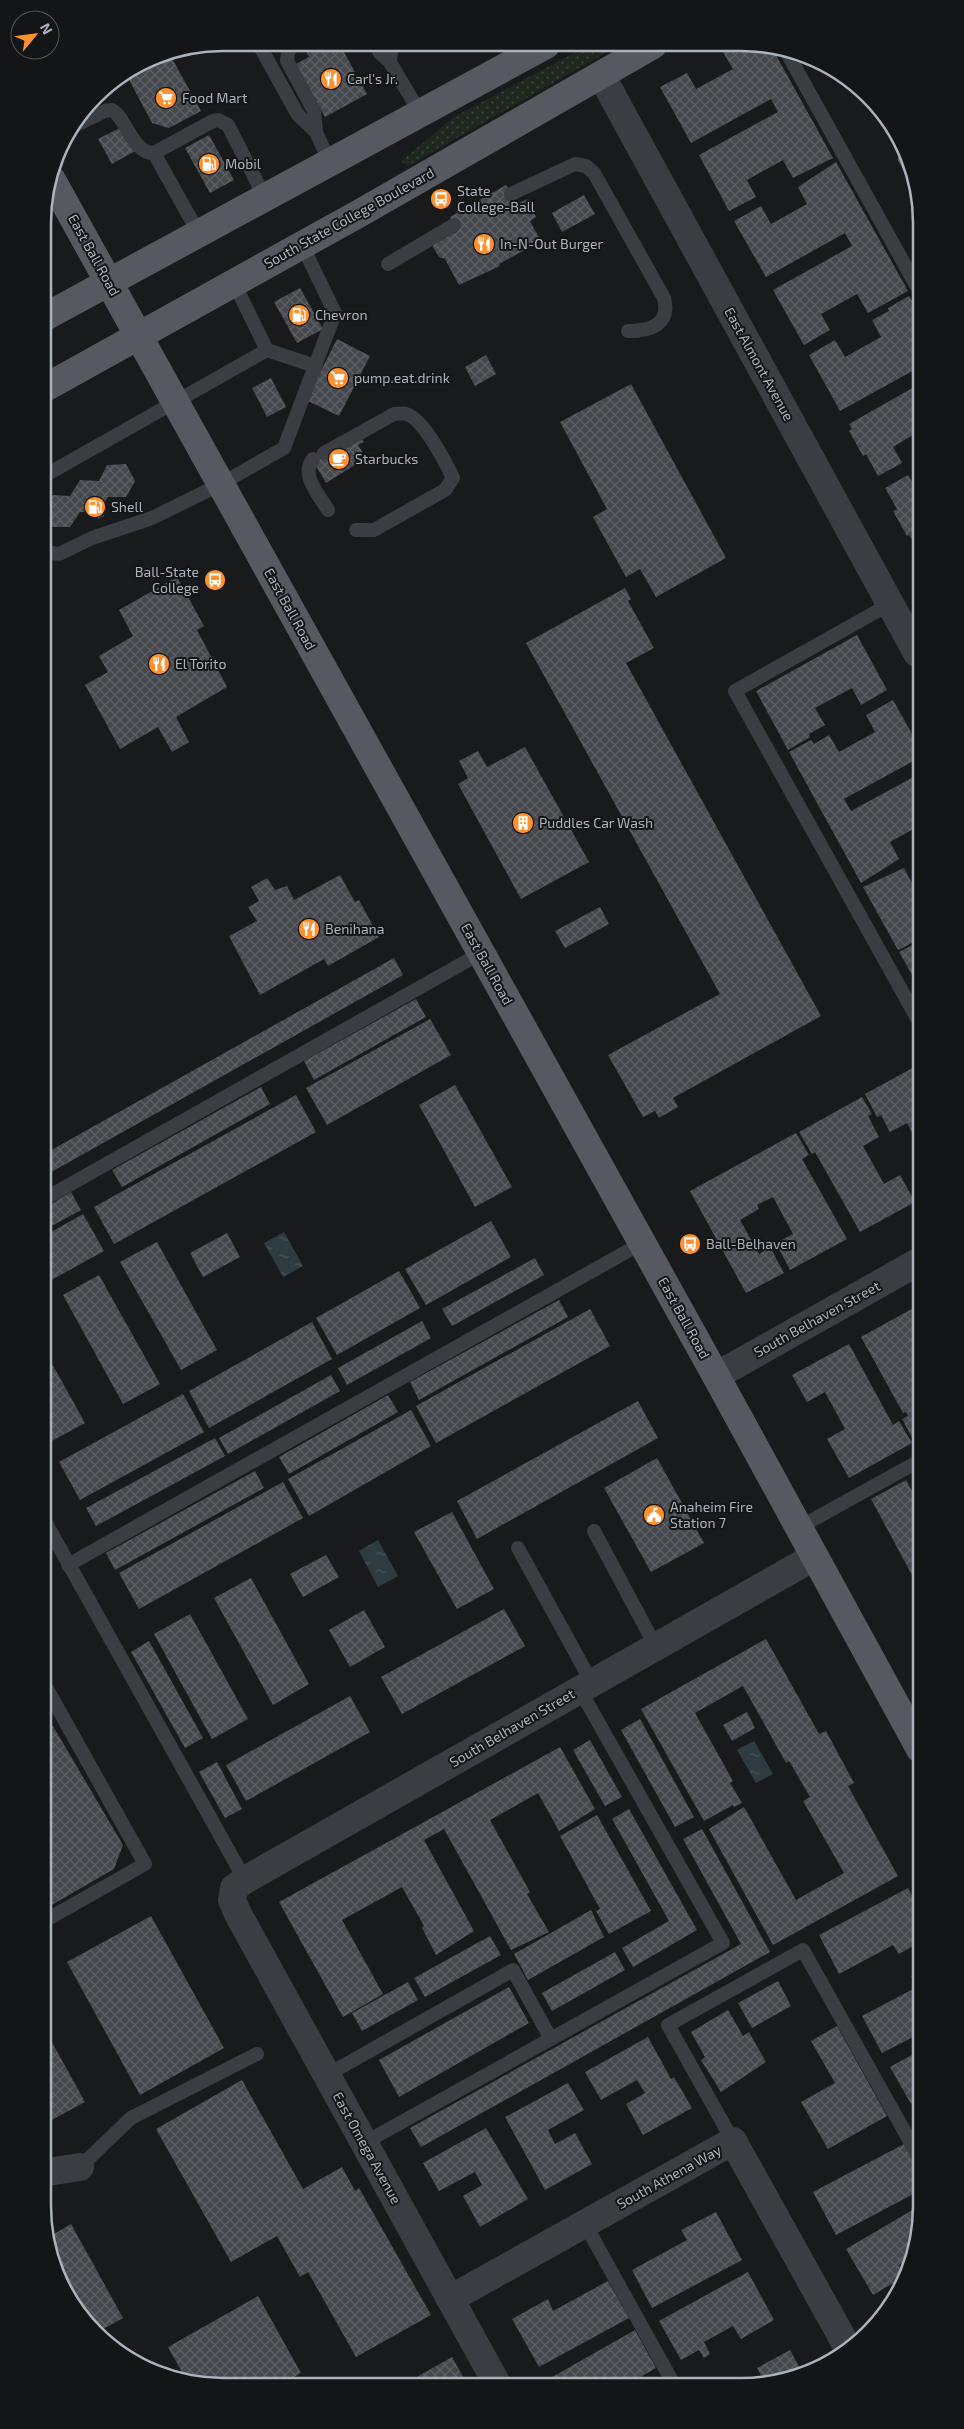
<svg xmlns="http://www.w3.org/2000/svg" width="964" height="2429" font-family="'Exo 2',sans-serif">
<defs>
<pattern id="garden-dots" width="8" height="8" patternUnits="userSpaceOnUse" patternTransform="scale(1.25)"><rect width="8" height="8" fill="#1f281f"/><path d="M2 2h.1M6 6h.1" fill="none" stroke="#3d453e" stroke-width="1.8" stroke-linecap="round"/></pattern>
<pattern id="water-ripples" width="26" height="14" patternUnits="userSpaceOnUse" patternTransform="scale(1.25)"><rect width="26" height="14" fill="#2e3c41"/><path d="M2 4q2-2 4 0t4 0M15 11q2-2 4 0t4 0" fill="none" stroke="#4a565a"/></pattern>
<pattern id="building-cross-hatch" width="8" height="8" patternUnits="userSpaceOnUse" patternTransform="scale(1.25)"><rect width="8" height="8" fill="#45484c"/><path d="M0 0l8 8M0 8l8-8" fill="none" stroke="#5d6064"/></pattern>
</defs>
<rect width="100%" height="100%" fill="#191a1c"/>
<polygon fill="url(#garden-dots)" points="589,45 619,45 408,166 401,161 454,117"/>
<g fill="url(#water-ripples)">
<polygon points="284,1232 303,1266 283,1277 264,1243"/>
<polygon points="378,1540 398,1576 378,1587 359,1551"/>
<polygon points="754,1741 773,1774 756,1783 737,1750"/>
</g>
<g fill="url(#building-cross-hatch)">
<polygon points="311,43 323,43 326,50 339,43 367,94 325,117 296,64 309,57 306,51 313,47"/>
<polygon points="735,46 771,46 833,158 793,178 783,160 747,180 756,197 729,211 699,155 778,112 771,99 691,143 660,87 687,73 696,89 733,69 723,52"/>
<polygon points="169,53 201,111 169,128 152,123 126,74 155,56"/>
<polygon points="122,127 135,151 112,164 98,139"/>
<polygon points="209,135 234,180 210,193 185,148"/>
<polygon points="891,135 915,177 915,184 913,186 897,159 900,157 889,137"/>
<polygon points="836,162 908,291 868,313 857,294 821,314 830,330 804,345 773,290 852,246 845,233 766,277 734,221 761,206 771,224 807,204 798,187"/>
<polygon points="506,185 517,204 527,199 536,217 530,221 541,241 499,264 500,266 459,285 445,259 439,257 433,247 434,242 457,232 450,217"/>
<polygon points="584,195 595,214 562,232 552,213"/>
<polygon points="300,288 323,329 297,343 274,302"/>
<polygon points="909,296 916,307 916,369 840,411 809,355 835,340 845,357 881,337 872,320 889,311 888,308"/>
<polygon points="337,339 370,356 339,416 306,400"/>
<polygon points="486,355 496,374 475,386 465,367"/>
<polygon points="271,378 286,407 267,417 252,388"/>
<polygon points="631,384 726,558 656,597 640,569 626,577 593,517 607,509 560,422"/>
<polygon points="916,386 916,433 893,447 902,463 878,476 866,454 863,456 849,431 852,429 849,424"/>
<polygon points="360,435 364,442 358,445 366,458 326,483 311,457"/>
<polygon points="126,464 135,481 126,497 108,497 100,509 104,516 98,519 95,512 80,512 70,527 52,527 44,511 53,495 70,496 80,480 99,481 107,465"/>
<polygon points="908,475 916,489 916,541 914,542 909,535 907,536 893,511 897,509 885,488"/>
<polygon points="177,577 204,626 197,630 227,687 176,717 189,742 172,752 158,727 120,749 85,685 108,672 99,656 133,636 119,610"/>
<polygon points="625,588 631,599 628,601 654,648 626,663 821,1016 673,1098 678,1107 659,1118 655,1111 643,1117 608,1055 720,994 526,643"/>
<polygon points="857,635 887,690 861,705 852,688 815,708 825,725 809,734 810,737 788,750 756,691"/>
<polygon points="893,700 917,743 917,759 844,799 851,811 917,775 917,827 890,842 899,859 861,883 789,752 811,740 814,744 829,735 839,752 875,732 866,715"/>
<polygon points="525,747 589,862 521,899 458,784 468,778 459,761 478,751 487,767"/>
<polygon points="904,868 913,885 917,882 918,940 898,950 863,887"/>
<polygon points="340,875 355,902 359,900 379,937 328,966 324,959 260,995 229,936 257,921 248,907 259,901 251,887 267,878 275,890 287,886 294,900"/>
<polygon points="600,907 609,924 565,948 555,931"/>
<polygon points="918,942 918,985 899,952"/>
<polygon points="394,958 403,975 46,1175 46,1153"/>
<polygon points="416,999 426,1017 314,1080 304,1061"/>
<polygon points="430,1019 451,1055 327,1125 306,1088"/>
<polygon points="918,1065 918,1144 907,1123 890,1132 881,1115 877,1117 865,1094"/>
<polygon points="455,1085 512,1187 475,1207 419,1105"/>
<polygon points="261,1087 270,1104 122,1187 112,1170"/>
<polygon points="296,1095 316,1132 114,1244 94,1207"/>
<polygon points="862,1097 872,1114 868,1116 879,1137 863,1146 884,1184 900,1175 915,1202 860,1232 815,1152 812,1154 799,1132"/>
<polygon points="796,1133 809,1155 802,1159 847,1239 790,1270 776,1243 793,1234 773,1197 757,1205 759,1209 740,1220 759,1254 770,1247 784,1273 746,1293 690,1191"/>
<polygon points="71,1192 81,1210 46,1229 46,1207"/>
<polygon points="83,1214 104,1251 46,1283 46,1235"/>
<polygon points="491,1221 511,1257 426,1305 405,1269"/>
<polygon points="227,1233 240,1257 203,1277 190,1253"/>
<polygon points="157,1242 217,1350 181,1370 120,1262"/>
<polygon points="535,1258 544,1275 452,1326 442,1309"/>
<polygon points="399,1271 420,1308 337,1355 316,1318"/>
<polygon points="99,1275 160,1384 123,1404 63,1295"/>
<polygon points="559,1300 568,1317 419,1400 410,1382"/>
<polygon points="917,1306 919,1340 916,1342 919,1348 919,1441 915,1443 902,1419 908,1416 906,1412 903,1413 861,1337"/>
<polygon points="590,1309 610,1346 436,1443 416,1406"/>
<polygon points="422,1321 431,1338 347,1385 338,1368"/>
<polygon points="312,1322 332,1359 209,1428 189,1391"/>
<polygon points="849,1344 893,1425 899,1421 912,1443 849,1478 827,1439 845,1429 825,1392 807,1402 792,1375"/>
<polygon points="46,1353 85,1423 48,1443 46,1440"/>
<polygon points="331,1375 340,1391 228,1454 219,1438"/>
<polygon points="183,1394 204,1432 80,1500 59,1462"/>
<polygon points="388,1395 398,1412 289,1474 279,1457"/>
<polygon points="638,1401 658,1438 477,1539 457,1501"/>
<polygon points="411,1410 431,1446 309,1516 288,1479"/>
<polygon points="215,1438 225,1456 96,1526 86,1508"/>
<polygon points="657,1458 704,1543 651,1572 604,1488"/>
<polygon points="255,1471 264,1488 115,1570 106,1553"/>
<polygon points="906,1480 919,1504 919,1588 871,1499"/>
<polygon points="283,1482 303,1518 139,1609 119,1573"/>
<polygon points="452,1512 494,1589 457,1609 414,1532"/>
<polygon points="326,1555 339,1577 303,1597 290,1574"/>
<polygon points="251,1578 309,1684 273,1705 214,1598"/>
<polygon points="504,1609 525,1646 402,1714 381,1677"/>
<polygon points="364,1610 385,1647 350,1667 329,1630"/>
<polygon points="190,1614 248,1719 212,1739 154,1634"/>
<polygon points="766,1639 819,1734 826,1731 854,1783 848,1786 898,1876 773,1945 709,1829 744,1807 796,1900 844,1873 803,1801 810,1797 789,1761 786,1763 743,1686 695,1713 733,1781 730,1783 742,1803 734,1807 733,1805 704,1821 641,1709"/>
<polygon points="149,1641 203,1738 185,1748 131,1652"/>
<polygon points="350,1696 370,1732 246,1801 226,1765"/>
<polygon points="747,1712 755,1728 732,1741 723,1725"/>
<polygon points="47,1716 123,1845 114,1869 50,1906 48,1902"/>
<polygon points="640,1719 694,1817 675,1827 621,1730"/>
<polygon points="590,1740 622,1797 605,1806 573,1750"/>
<polygon points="560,1747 595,1809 559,1831 538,1793 490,1820 530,1892 527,1894 549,1932 511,1950 444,1829 424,1840 474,1931 436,1955 422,1928 424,1926 402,1887 342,1920 383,1994 343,2017 279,1902"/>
<polygon points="217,1762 242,1809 225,1818 199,1772"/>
<polygon points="629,1809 697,1930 633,1967 622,1948 669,1921 612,1819"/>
<polygon points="597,1815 651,1911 609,1934 596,1911 600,1909 560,1836"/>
<polygon points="702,1829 770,1952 421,2147 410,2128 741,1944 683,1839"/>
<polygon points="908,1888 920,1911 920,1942 899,1954 893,1945 839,1974 819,1935"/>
<polygon points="591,1910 604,1937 528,1980 514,1954"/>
<polygon points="151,1916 224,2048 140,2095 67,1962"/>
<polygon points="490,1936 501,1955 425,1997 414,1978"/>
<polygon points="615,1952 625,1970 552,2011 542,1993"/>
<polygon points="920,1971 921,2033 882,2053 862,2016 917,1987 911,1976"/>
<polygon points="778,1981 791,2006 752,2028 738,2003"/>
<polygon points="408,1982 418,2000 362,2031 352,2013"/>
<polygon points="509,1987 529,2023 399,2097 379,2060"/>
<polygon points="728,2010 743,2036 749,2032 766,2062 721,2092 701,2060 705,2057 691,2032"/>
<polygon points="837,2026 887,2116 828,2149 801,2102 835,2083 811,2041"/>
<polygon points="48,2035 85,2102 48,2122"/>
<polygon points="648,2037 671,2079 674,2077 692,2108 643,2135 626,2104 645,2093 637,2080 601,2100 585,2072"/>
<polygon points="921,2050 921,2098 911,2104 890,2067"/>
<polygon points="242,2080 303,2189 342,2167 355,2191 359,2188 431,2315 356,2357 308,2272 300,2277 277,2236 231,2262 156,2129"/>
<polygon points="568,2083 584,2110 548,2130 555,2144 575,2133 592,2164 545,2190 505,2117"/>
<polygon points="486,2128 528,2199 480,2227 463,2196 482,2185 475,2172 439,2191 423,2163"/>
<polygon points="904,2144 921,2177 921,2190 836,2235 813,2192"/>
<polygon points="921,2205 921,2217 912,2258 899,2265 905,2276 873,2295 846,2249"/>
<polygon points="716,2212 742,2260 652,2308 632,2270 687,2240 681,2230"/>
<polygon points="71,2224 123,2318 96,2333 49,2252 49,2225 54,2234"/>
<polygon points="748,2272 774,2320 741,2339 733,2326 704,2342 710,2354 704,2358 699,2350 681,2360 659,2321"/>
<polygon points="608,2281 629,2318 539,2367 512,2319 548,2299 553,2311"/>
<polygon points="258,2296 301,2373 284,2383 188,2383 168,2347"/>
<polygon points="635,2330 656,2368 633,2381 548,2381 547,2380"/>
<polygon points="790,2350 803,2374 787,2380 760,2381 763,2379 757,2368"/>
<polygon points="452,2357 466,2382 408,2382"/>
</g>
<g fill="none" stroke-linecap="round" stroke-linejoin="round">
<g stroke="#3a3d41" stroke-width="14">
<polyline points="258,43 298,115 316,132 329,161"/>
<polyline points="295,43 288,52 287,61 314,111 316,132"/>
<polyline points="375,43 380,53 390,62"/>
<polyline points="392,44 390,62 420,113"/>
<polyline points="785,49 916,285"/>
<path d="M74,126L105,111L112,110C127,119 133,154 154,153L213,121L218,120L228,125L264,196"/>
<polyline points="154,153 198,232"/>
<path d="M511,194L575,164L586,166L594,173L664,298C671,325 650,331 628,331"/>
<polyline points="388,264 454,225"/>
<polyline points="267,350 315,366"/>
<path d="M324,453L394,414C398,414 403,413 406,414C423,418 446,463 453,478L445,490L374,530H356"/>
<path d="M313,459C300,475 319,495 328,510"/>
<polyline points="44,476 267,350 234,283"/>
<polyline points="44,552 59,554 92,538 152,518 221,484 284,448 335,313 302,245"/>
<polyline points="890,604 735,691 918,1020"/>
<polyline points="46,1198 481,953"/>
<polyline points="47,1525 245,1880"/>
<polyline points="798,1528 919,1461"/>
<polyline points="594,1531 656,1647"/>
<polyline points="518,1548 592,1683"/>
<polyline points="68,1565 642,1243"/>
<polyline points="47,1689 145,1864 48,1919"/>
<polyline points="327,2075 513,1970 551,2039"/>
<polyline points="733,2141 668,2025 803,1950 921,2161"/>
<polyline points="364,2143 723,1943 580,1690"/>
<polyline points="80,2167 131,2118 257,2054"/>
<polyline points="585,2224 672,2381"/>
</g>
<g stroke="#3a3d41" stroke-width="28">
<polyline points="601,75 917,653"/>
<polyline points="716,1376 918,1262"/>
<polyline points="48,2172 80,2167"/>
<polyline points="450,2299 733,2141 848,2348"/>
<polyline points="496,2382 238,1914 232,1900 234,1888 245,1880 814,1557"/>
</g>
<g stroke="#565a60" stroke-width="28">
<polyline points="52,180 716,1376 920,1749"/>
<polyline points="43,318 546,45"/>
<polyline points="43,389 360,213 653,45"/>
</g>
</g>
<defs>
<g id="restaurant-disc" transform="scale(1.125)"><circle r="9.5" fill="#fe902f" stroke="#141517"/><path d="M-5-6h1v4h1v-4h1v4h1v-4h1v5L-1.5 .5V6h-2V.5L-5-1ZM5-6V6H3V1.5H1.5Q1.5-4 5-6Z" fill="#fff"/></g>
<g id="supermarket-disc" transform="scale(1.125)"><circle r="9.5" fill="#fe902f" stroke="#141517"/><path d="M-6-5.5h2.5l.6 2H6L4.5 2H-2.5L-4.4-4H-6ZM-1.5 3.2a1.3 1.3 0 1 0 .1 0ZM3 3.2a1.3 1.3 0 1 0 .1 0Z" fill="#fff"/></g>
<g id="fuel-disc" transform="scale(1.125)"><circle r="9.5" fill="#fe902f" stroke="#141517"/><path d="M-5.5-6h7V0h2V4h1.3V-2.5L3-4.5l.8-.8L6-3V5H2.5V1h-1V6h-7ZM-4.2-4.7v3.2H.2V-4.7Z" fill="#fff"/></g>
<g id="bus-disc" transform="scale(1.125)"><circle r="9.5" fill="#fe902f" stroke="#141517"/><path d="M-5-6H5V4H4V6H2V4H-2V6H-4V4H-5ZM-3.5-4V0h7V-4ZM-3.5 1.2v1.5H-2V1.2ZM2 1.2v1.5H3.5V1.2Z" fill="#fff"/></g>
<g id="cafe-disc" transform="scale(1.125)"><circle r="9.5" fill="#fe902f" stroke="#141517"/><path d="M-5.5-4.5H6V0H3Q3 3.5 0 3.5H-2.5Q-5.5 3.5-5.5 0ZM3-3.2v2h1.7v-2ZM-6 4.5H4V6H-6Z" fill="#fff"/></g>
<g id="building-disc" transform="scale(1.125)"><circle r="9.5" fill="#fe902f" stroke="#141517"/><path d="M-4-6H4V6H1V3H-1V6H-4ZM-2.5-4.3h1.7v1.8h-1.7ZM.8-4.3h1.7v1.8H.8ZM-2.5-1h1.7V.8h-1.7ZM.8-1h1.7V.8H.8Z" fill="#fff"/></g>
<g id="civic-disc" transform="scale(1.125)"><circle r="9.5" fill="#fe902f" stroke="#141517"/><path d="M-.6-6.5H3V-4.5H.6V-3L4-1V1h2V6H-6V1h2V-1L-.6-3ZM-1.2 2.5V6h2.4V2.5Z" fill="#fff"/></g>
</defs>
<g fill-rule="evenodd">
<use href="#restaurant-disc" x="331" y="79"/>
<use href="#supermarket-disc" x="166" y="98"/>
<use href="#fuel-disc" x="209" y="164"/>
<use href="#bus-disc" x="441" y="199"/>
<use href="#restaurant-disc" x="484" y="244"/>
<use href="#fuel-disc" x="299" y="315"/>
<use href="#supermarket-disc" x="338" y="378"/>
<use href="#cafe-disc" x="339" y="459"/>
<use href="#fuel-disc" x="95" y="507"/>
<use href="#bus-disc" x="215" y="580"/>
<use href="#restaurant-disc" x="159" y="664"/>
<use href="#building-disc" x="523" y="823"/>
<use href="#restaurant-disc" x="309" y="929"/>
<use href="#bus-disc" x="690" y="1244"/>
<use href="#civic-disc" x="654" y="1515"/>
</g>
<g text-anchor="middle" stroke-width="4" stroke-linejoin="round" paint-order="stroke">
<g font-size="14" fill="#abb4bc" stroke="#141517" text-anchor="start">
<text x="347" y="84">Carl's Jr.</text>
<text x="182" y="103">Food Mart</text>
<text x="225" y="169">Mobil</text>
<text x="457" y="196">State<tspan x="457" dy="16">College-Ball</tspan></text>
<text x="500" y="249">In-N-Out Burger</text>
<text x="315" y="320">Chevron</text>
<text x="354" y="383">pump.eat.drink</text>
<text x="355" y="464">Starbucks</text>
<text x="111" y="512">Shell</text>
<text x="199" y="577" text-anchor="end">Ball-State<tspan x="199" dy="16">College</tspan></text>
<text x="175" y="669">El Torito</text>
<text x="539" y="828">Puddles Car Wash</text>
<text x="325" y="934">Benihana</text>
<text x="706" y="1249">Ball-Belhaven</text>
<text x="670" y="1512">Anaheim Fire<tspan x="670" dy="16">Station 7</tspan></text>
</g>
<g font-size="14" fill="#abb4bc" stroke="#141517">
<text transform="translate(349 218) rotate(-29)" y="5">South State College Boulevard</text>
<text transform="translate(94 255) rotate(61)" y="5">East Ball Road</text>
<text transform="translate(759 364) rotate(61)" y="5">East Almont Avenue</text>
<text transform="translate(290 609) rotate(61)" y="5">East Ball Road</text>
<text transform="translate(487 964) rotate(61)" y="5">East Ball Road</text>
<text transform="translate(684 1318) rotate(61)" y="5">East Ball Road</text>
<text transform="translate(817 1319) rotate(-29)" y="5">South Belhaven Street</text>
<text transform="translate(512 1728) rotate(-30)" y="5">South Belhaven Street</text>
<text transform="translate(367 2148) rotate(61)" y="5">East Omega Avenue</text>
<text transform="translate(669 2177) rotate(-29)" y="5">South Athena Way</text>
</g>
</g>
<path d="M0 0H964V2429H0ZM223 51H741A172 172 0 0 1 913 223V2206A172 172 0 0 1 741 2378H223A172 172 0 0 1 51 2206V223A172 172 0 0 1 223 51Z" fill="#141517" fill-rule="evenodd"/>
<path fill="none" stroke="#abb4bc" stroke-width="2.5" d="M223 51H741A172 172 0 0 1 913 223V2206A172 172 0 0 1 741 2378H223A172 172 0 0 1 51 2206V223A172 172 0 0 1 223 51Z"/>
<g transform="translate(35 35) rotate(61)"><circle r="24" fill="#141517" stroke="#505559"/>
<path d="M0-4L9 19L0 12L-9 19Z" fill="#fe902f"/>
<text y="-8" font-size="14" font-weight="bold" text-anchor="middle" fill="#abb4bc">N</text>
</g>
</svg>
